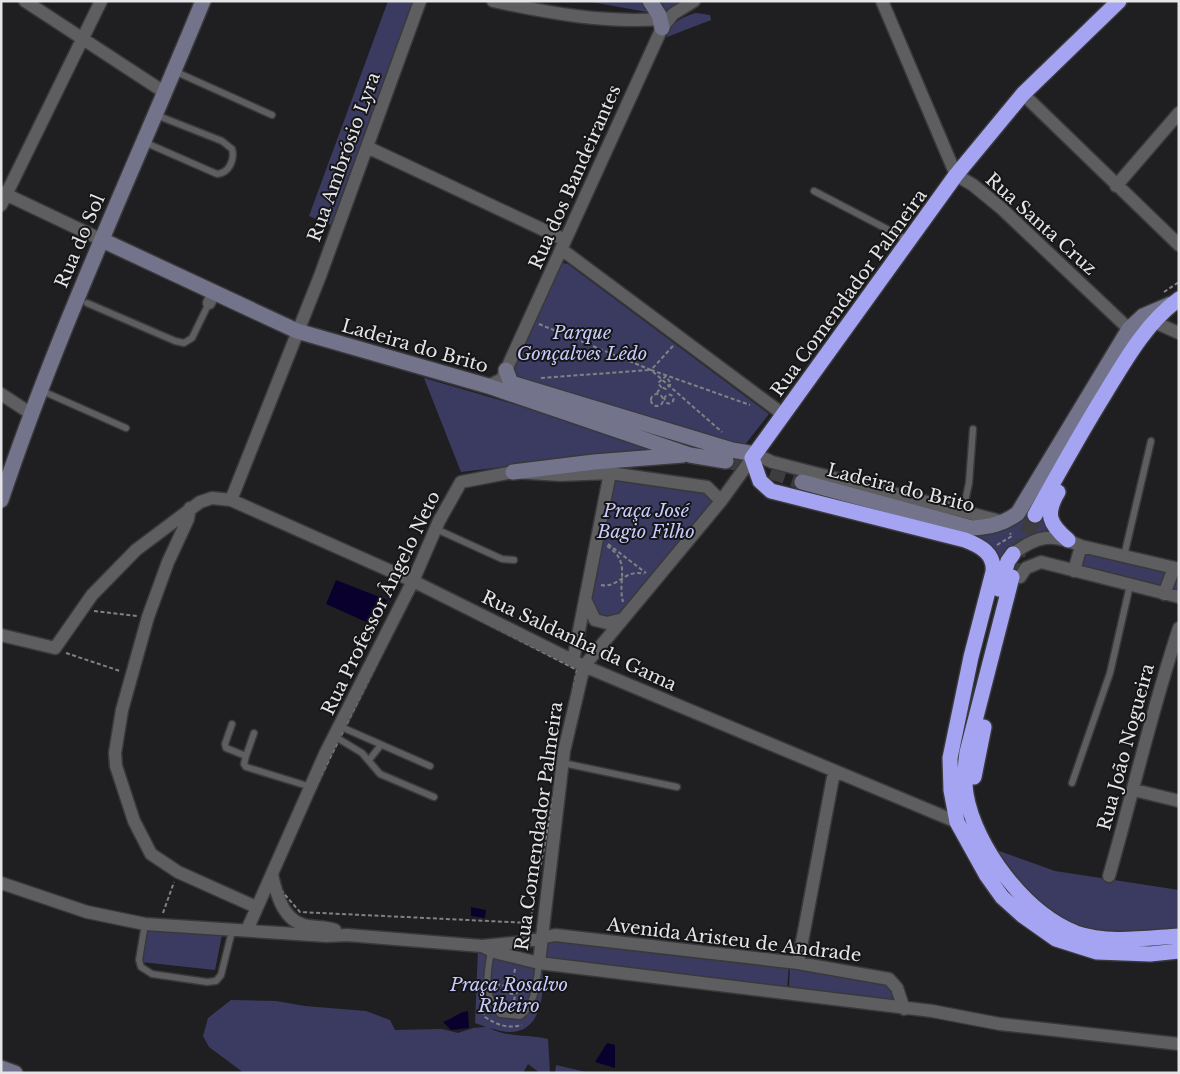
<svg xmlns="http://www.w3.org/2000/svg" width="1180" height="1074" font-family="'Libre Baskerville',serif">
  <rect width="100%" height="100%" fill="#1f1f21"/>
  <path fill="#3b3b61" d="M388,1H414L331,225L309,216Z
    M586,1H676L692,4L669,16Z
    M696,13L710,15L711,20L667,37C668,24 684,16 696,13Z
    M558,262L568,264L769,414L744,446L510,381L504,370Z
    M424,378L661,447L461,472Z
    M612,474L709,489L716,500L628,611L614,617H597L591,602Z
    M1031,510L1045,516L1055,535L999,566L973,535L1000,532Z
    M1087,543L1179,566V591L1078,566Z
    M988,847L1055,871L1179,890V935L1076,933L1041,913Z
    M145,929L222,935L215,970L141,962Z
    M546,931L789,963L787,990L542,962Z
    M478,950L542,967C545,991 542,1033 509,1032C502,1032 495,1029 489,1028C510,1038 525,1034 548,1039L550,1073H540L528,1064L523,1073H244L209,1047L203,1036L208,1018L231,1000L276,1001L305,1006L366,1011L390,1020L395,1030L442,1029L458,1033L473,1028L486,1027L475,1023Z
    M790,963L880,977L894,987L902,1007L789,990Z
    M556,1065L590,1073H555Z"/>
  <path fill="#0a002d" d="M336,580L387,600L375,626L326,604Z
    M471,907L486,910L485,918L471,916Z
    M506 987a7 7 0 1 1 14 0a7 7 0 1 1-14 0Z
    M468,1011L469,1028L451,1030L443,1022C452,1019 459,1012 468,1011Z
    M607,1043L615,1045V1068L595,1062Z"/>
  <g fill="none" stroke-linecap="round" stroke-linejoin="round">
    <path stroke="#3d3d3f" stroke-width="15" stroke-dasharray="15 8" stroke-linecap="butt" d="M726,461L766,470L802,482"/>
    <path stroke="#3d3d3f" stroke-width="15" stroke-dasharray="15 8" stroke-linecap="butt" d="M1012,577L1017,556L1035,515"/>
    <g stroke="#39393b" stroke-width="9">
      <path id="lane" d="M174,71L272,115
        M144,142L217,174C229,173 235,160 232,149L222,141L156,115
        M814,191L908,240
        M87,303L175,341L184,343L192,338L209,303
        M40,390L126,428
        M963,511L969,483L973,429
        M436,529L502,559L514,560
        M1124,556L1151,441
        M232,724L225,744L226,748L246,756L244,764L246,767L311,787
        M339,726L430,766
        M334,736L362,753L380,774L434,797
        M246,756L254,733
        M369,760L381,745
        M563,763L677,787
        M1072,783L1110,673L1130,585
        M145,924L139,960L141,967L152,974L207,982L216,981L221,975L232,931
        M491,951C487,975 482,994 500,1014L520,1016C535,1007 537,980 539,963"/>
    </g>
    <g stroke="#39393b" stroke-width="15">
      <path id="street" d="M25,1L164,92
        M493,1C549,13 603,23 660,19
        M882,1L956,175L973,185L1001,208L1129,329
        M1023,94L1179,245
        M367,147L565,240
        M1116,186L1179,113
        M1,192L102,240
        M1,205L101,1
        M561,249L784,415
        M209,303L214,293
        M1154,322L1179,333
        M488,386L502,379L662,28L673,14L694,1
        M1,394L30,413
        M755,454L772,462L1004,522
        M231,500L320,276L420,1
        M190,508L188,519L168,562L148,617L122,710L115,753L116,766L134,821L151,854L178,872L256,907
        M1013,554C1037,535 1053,533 1081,546L1179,569
        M1074,571L1081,546
        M1020,577L1026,568L1041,562L1179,597
        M1164,594L1174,568
        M585,599L595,620L607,623L623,619
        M1,635L55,648L92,595L136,550L200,502L212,498L231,500L413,581L584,666L957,822
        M573,661L610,473
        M1134,790L1179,801
        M272,875C276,892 282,917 301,924C311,928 324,926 335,930
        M1109,876C1133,793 1152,709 1179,628
        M1,883L87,912L145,924L327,936L347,935L482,946L523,942L555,935L798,963L889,979L897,988L904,1009
        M247,930L325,754L413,581L439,521L461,482L513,472L560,475L610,473L707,487L721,501
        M482,946L494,952L539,963L932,1011L1000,1024L1179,1044
        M539,963L564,751L584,666L721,501L752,458
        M798,963L834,772"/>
    </g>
    <g stroke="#39393b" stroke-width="18">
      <path id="secondary" d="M650,1L659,15L662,28
        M102,240L297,331L488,386L690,455L726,461
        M506,370L511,383L732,450L755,454
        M513,472L594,462L683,455
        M802,482L972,528C989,527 1004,524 1018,513L1129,329L1143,316L1171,304
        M1,500C58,329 135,167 203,1
        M1,1068L15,1073"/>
    </g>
    <g stroke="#39393b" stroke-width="18">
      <path id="highway" d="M1119,1L1023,94L956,175L752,458L760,481L771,491L965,540C981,546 995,554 993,572L971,657L950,758L951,790L957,822L987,876L1002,897L1022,915L1056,939L1097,952L1150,954L1179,951
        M1058,492C1045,514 1049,524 1068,540
        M1035,515C1058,474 1081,432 1106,392C1126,359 1147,322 1179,299
        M1012,577L967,752C965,766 964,780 966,794C975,847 1025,913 1076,933C1107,944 1146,938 1179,936
        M999,589L1008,561L1013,554
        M974,777L984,727"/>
    </g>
    <path stroke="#818183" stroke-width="2" stroke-dasharray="4 2.5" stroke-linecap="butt" d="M1164,292L1179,282
      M539,324L651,370L722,432
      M673,346L651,370L750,405
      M541,378L649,370
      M657,393L661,387L658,383L666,376L671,384L666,389L661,387
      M651 400a6 6 0 1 1 12 0a6 6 0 1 1-12 0Z
      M664.5 399a4.5 4.5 0 1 1 9 0a4.5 4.5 0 1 1-9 0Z
      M608,544L646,573
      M997,545L1012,536L1010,533
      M607,546C632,562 617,580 623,602
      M601,585C617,589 626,568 644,574
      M415,586L577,670L530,923L300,912L279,888L274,871Z
      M94,611L137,616
      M66,653L120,671
      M163,913L174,882
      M513,979L515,969
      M506 987a7 7 0 1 1 14 0a7 7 0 1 1-14 0Z
      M496,984L506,986
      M520,989L527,990
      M480,998L485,1017C497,1025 508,1029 522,1025
      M513,1007L515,995"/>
    <use href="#lane" stroke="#5e5e61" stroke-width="6"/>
    <use href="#street" stroke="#5e5e61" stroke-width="12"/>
    <use href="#secondary" stroke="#73738c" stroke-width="15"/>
    <use href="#highway" stroke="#a4a4f2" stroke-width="15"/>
  </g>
  <g text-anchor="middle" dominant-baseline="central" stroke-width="4" stroke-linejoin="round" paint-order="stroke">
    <g font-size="18" fill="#e5e5e7" stroke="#161618">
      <text transform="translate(344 157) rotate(-70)">Rua Ambrósio Lyra</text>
      <text transform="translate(575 177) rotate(-66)">Rua dos Bandeirantes</text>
      <text transform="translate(1041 224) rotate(42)">Rua Santa Cruz</text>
      <text transform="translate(80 241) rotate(-67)">Rua do Sol</text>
      <text transform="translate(849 293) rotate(-54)">Rua Comendador Palmeira</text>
      <text transform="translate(415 346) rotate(16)">Ladeira do Brito</text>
      <text transform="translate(901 488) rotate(14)">Ladeira do Brito</text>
      <text transform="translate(381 603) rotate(-64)">Rua Professor Ângelo Neto</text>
      <text transform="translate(579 641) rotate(25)">Rua Saldanha da Gama</text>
      <text transform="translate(1126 747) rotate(-75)">Rua João Nogueira</text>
      <text transform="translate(539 826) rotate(-82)">Rua Comendador Palmeira</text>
      <text transform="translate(734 940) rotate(7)">Avenida Aristeu de Andrade</text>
    </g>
    <g font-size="18" font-style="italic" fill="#c9cbff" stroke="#161618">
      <text x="582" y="333">Parque<tspan x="582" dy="21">Gonçalves Lêdo</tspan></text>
      <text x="646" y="511">Praça José<tspan x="646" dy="21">Bagio Filho</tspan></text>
      <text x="509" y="985">Praça Rosalvo<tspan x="509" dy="21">Ribeiro</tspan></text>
    </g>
  </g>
  <rect width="1180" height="1074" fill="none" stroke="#e5e5e7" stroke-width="5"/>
</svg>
